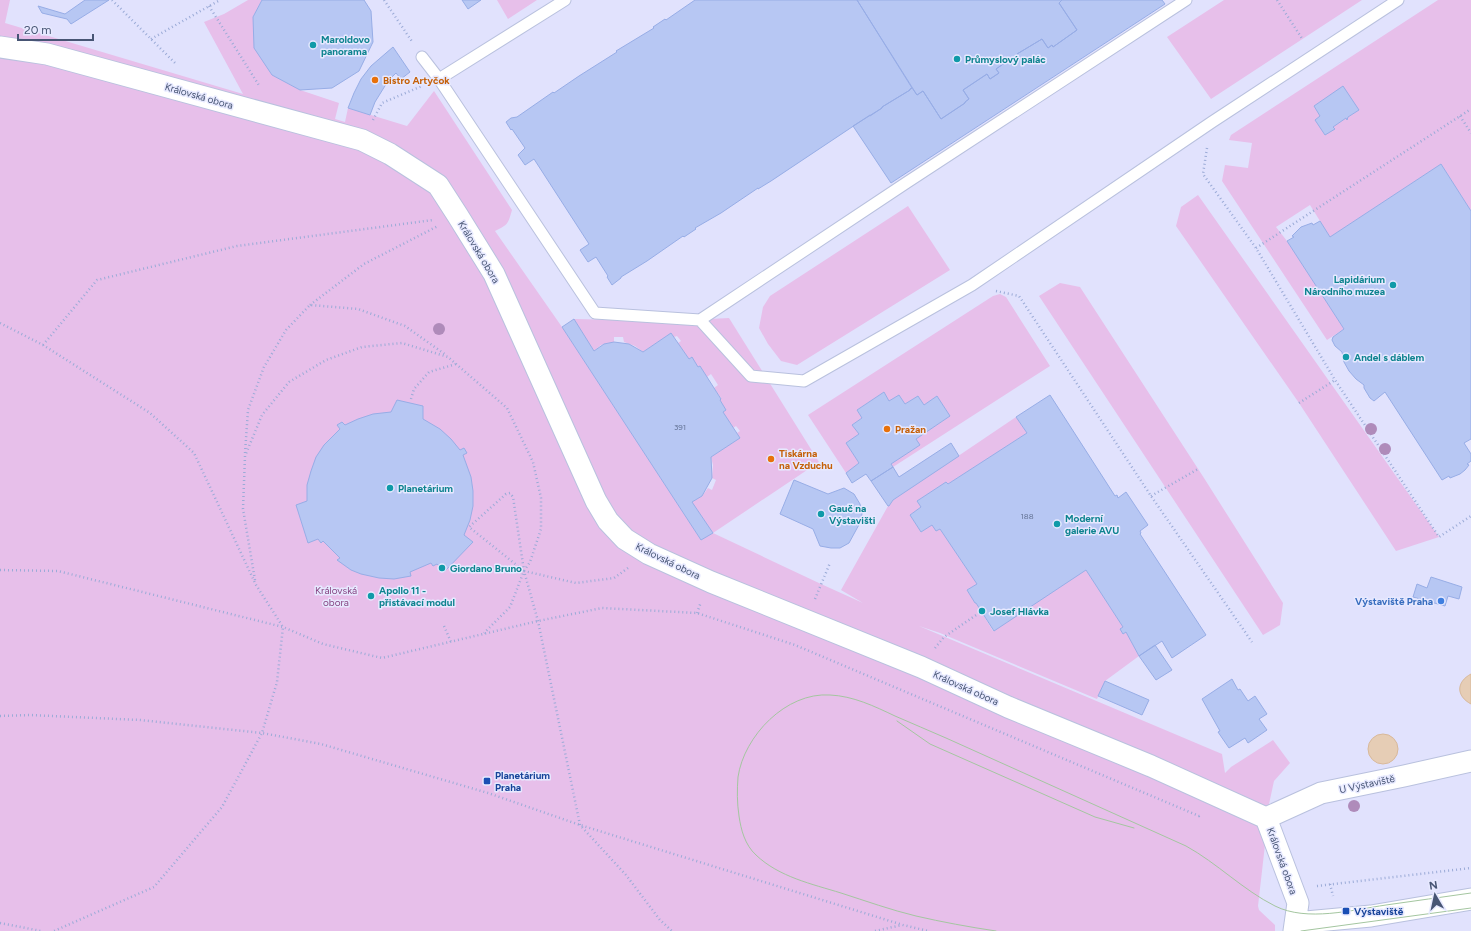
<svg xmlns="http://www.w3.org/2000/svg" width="1471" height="931" font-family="Figtree,sans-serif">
  <rect width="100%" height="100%" fill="#e1e2fd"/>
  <path fill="#e7bfea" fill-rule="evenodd" d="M0,0H10L5,23L243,94L204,22L224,14L248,0H262L253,17L255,48L272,75L300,90L339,103L335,119L345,122L348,108L407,126L434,91L512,210C508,224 508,225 495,231L562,327L701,540L713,533L692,502L702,496L708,488L712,490L716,480L712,478L713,465L711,457L740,438L737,433L740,431L736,426L733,428L723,412L726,410L720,400L721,398L714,388L718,385L711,374L707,377L700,366L698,367L691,357L689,359L678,343L681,341L677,336L674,337L671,333L643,352L635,346L624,342L623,337H614V342L601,345L594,351L574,319L670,321L729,318L819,462L713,533L821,584L863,603L841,590L888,506H889L893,500L1016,417L1027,433L948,484L946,482L917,501L921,507L910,515L921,532L932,525L940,529L977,584L967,590L975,603H976L993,631L1086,570L1123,627L1120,629L1123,634L1126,632L1139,656L1105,681L1097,699L940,633L919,626L1222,754L1225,773L1231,767L1273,740L1290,763L1274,781L1266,818V836L1258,906L1259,910L1275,925V931H0Z
    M497,0H537L508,19Z
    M1224,0H1362L1211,99L1167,37Z
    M1438,0H1471V211L1441,164L1330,237L1310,205L1276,227L1287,241L1344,329L1327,340L1222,181L1225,165L1248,168L1252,143L1229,140L1231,135ZM1343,87L1359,110L1348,117L1347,119L1346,118L1333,127L1325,135L1315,120L1320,116L1314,106Z
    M1198,195L1439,537L1396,551L1299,403L1176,226L1181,207Z
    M908,206L950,270L797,365L781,361L768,344L759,328L763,307L770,296Z
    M1060,283L1080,287L1204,478L1283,603L1280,625L1263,635L1039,296Z
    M1000,294L1006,297L1050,366L893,467L891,464L920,445L916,439L950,416L937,396L924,405L918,396L905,404L899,395L889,401L884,392L857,410L862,418L852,425L859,434L846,443L859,463L846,473L808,415L993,296Z"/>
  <path fill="#e6cdb5" stroke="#d8b99b" d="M1471,674V704C1456,696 1456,682 1471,674Z
    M1368 749a15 15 0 1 1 30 0a15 15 0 1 1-30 0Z"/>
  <path fill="#b7c7f3" stroke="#97ade6" d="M85,0H109L71,24L67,19L42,13L38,6L65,14Z
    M262,0H364L371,11L373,42L359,71L332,88L300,90L272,75L254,48L253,17Z
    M462,0H481L468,9Z
    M695,0H857L912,88L910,89V90L882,107V108L870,116V115L771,181L758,189V188L721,213L695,228L696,229L684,237L683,236L647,261L621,277V278L612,285L607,277L608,276L596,257L588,262L580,250L589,244L534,159L525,165L518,155L525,148L512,129L511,130L506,122L511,118L517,117L553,92L554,93L579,76L617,52L616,51L654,28L653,27L665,19L666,20Z
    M857,0H1062L1059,3L1077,30L1053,47L1052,45L1048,48L1042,39L1017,54L1020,59L1011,64L1009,60L996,69L999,73L990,79L987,74L963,90L969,99L965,102V103L941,119L923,91L917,95Z
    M1062,0H1162L1165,4L891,183L853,126L882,108V107L910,90V89L912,88L917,95L923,91L941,119L965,103V102L969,99L963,90L987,74L990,79L999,73L996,69L1009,60L1011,64L1020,59L1017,54L1042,39L1048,48L1052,45L1053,47L1077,30L1059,3Z
    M393,47L410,72L401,79L396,73L388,81L375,102L370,115L348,108L354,93L361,79L371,66Z
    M1343,86L1359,110L1348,117L1347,120L1346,118L1333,127L1335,129L1325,135L1315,120L1320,116L1314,106Z
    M1441,164L1471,211V439L1464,443L1471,454V461L1467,464L1469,465L1465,470L1460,474L1450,478L1449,476L1442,480L1385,392L1374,401L1370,398L1364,388V385L1356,379L1349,371L1344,362L1342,352L1335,346L1332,340L1333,337L1344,329L1287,241L1294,237L1292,236L1301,227L1312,223L1313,225L1320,221L1330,237Z
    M574,319L594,351L604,344L614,342L629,344L643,352L671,333L689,359L692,357L698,367L700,366L721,399L720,400L726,410L723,412L740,438L711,457L712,478L702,496L692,502L713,533L701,540L562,327Z
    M884,392L889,401L899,395L905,404L918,396L924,405L937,396L950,416L916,439L920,445L891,464L893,467L871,481L866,474L852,483L846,473L859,463L846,443L859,434L852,425L862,418L857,410Z
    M1050,395L1115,496L1117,495L1118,498L1126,492L1148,525L1140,531L1141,533L1140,534L1206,635L1172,658L1162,641L1139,656L1126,632L1123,634L1120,629L1123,627L1086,570L994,631L976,603H975L967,590L977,584L940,529L936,531L932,525L921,532L910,515L921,507L917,501L946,482L948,484L1027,433L1016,417Z
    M397,400L423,406V419L440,429L451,439L460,450L464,448L467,453L463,455L471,477L473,491V506L470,520L464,535L473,542L445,571L437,564L433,566L431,563L410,572L411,576L394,579L379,578L361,574L351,570L337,560L340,558L323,541L321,543L318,539L308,543L296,505L307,501V485L311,471L316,457L324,445L340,429L337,425L342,422L345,425L358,419L373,414L391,412Z
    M951,443L959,456L893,500L889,506H888L871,481L893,467L899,477Z
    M794,480L828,494L844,488L854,494L860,504L862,513L861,521L849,543L840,548H831L820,546L813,529L780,514Z
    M1431,577L1462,587L1459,599L1448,596L1445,606L1413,597L1417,584L1427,588Z
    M1155,645L1172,670L1156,680L1139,656Z
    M1232,679L1238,690L1240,689L1248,701L1255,696L1267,714L1259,719L1267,730L1248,743L1245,738L1229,748L1218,732L1220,731L1202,699Z
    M1105,681L1149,700L1142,715L1098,696Z"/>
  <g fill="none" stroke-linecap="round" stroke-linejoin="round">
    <g stroke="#b9c1de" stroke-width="13">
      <path id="lane" d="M1186,0L906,183L700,320L751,376L804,381L972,285L1212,122L1398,0
        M422,57L439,79L595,313L700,320
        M439,79L565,0"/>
    </g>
    <g stroke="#b9c1de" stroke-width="23">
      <path id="street" d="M0,47L47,54L362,140L390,154L438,185L458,216L494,274L596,501L608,521L625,539L649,554L711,582L921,667L1008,707L1151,766L1266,818L1298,903L1294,931
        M1266,818L1321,793L1404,776L1471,761
        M1295,923L1371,916L1471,899"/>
    </g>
    <path stroke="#9babd7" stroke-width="2.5" stroke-dasharray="1 3" stroke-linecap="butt" d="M112,0L175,63
      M384,0L413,43
      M1277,0L1303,40
      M209,6L260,87
      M151,39L220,0
      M1460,116L1471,133
      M373,120L382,103L422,86
      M1207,148L1203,174L1256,248L1335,380L1439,537L1471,516
      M1256,248L1471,109
      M996,291L1019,296L1151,496L1252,642
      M310,305L364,264L438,226
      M0,323L43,345L150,413L194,453L256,585L283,627L277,682L262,733L222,807L154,887L54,931
      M43,345L97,280L237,246L433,220
      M411,399L414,389L429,372L456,364
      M1299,403L1335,380
      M245,453L248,410L264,367L286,330L310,305L358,309L405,326L446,355
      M1151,496L1198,469
      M628,568L614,578L576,583L524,571L469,527L506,494L510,493L513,497L524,571L538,621L580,825L626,875L660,920L672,931
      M0,570L58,571L283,627L323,644L382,658L538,621L602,608L697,613L795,645L1199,816L1201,814
      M255,580L243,509L245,456L262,415L289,382L326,360L362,347L402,343L448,357L507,408L533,462L541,498V529L530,562L524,571L510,607L484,633
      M815,599L830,563
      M697,613L701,602
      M444,626L451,642
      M935,648L944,637L982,611
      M0,716L30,715L140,720L262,733L321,744L488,793L580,825L903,925L928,931
      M1330,884L1333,896
      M1317,886L1471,868
      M0,923L41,931
      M875,931L902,925"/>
    <use href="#lane" stroke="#fff" stroke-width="11"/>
    <use href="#street" stroke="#fff" stroke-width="21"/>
    <path stroke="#a4c6a0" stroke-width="1" d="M897,721L930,744L1095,817L1134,828
      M996,931C969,927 942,922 916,916C891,910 866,901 841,893C812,884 779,877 756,855C745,845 741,830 739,816C737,803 737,790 738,777C744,736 786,692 830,695C853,696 874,706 895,716C912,723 929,731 946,738C1026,774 1106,810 1186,846C1217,863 1243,890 1275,906C1307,922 1352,910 1386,905C1414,901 1443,897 1471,893
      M1301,931L1471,908"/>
  </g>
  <g fill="#af8bba">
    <circle cx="439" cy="329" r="6"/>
    <circle cx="1371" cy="429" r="6"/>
    <circle cx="1385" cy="449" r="6"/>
    <circle cx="1354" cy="806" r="6"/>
  </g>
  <g fill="#0f9aa8" stroke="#e7e9ff" stroke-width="1.5">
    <circle cx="313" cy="45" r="4"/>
    <circle cx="957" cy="59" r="4"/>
    <circle cx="1393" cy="285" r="4"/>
    <circle cx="1346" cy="357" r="4"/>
    <circle cx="390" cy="488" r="4"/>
    <circle cx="821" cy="514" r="4"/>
    <circle cx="1057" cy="524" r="4"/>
    <circle cx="442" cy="568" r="4"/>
    <circle cx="371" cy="596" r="4"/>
    <circle cx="982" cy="611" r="4"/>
  </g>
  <g fill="#e8710a" stroke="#e7e9ff" stroke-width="1.5">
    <circle cx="375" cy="80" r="4"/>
    <circle cx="887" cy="429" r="4"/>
    <circle cx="771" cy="459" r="4"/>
  </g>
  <circle fill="#3f7fe0" stroke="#e7e9ff" stroke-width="1.5" cx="1441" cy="601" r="4"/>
  <g fill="#1a4fb4" stroke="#e7e9ff" stroke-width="1.5">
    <rect x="483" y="777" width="8" height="8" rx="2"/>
    <rect x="1342" y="907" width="8" height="8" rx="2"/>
  </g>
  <g text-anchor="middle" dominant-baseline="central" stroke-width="3" stroke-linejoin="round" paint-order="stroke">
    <g font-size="8" fill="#637294">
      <text x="680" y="427">391</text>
      <text x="1027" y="516">188</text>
    </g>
    <g font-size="10" font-weight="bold" fill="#0d838f" stroke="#e7e9ff" text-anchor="start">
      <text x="321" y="39">Maroldovo<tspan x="321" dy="12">panorama</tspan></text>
      <text x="965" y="59">Průmyslový palác</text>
      <text x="1385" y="279" text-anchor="end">Lapidárium<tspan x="1385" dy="12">Národního muzea</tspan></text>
      <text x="1354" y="357">Andel s dáblem</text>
      <text x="398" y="488">Planetárium</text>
      <text x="829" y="508">Gauč na<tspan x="829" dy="12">Výstavišti</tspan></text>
      <text x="1065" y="518">Moderní<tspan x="1065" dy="12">galerie AVU</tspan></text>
      <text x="450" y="568">Giordano Bruno</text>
      <text x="379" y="590">Apollo 11 -<tspan x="379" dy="12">přistávací modul</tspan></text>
      <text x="990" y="611">Josef Hlávka</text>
    </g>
    <g font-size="10" font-weight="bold" fill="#c56008" stroke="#e7e9ff" text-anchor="start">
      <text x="383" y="80">Bistro Artyčok</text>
      <text x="895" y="429">Pražan</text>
      <text x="779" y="453">Tiskárna<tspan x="779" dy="12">na Vzduchu</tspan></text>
    </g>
    <g font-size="10" fill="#475574" stroke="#e7e9ff">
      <text transform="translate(199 96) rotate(16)">Královská obora</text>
      <text transform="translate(479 252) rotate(59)">Královská obora</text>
      <text transform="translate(668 561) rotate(26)">Královská obora</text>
      <text transform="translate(966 688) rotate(24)">Královská obora</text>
      <text transform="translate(1367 784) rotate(-12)">U Výstaviště</text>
      <text transform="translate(1282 861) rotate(70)">Královská obora</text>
    </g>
    <g font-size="10" fill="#864483" stroke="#e7e9ff">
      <text x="336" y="590">Královská<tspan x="336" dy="12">obora</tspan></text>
    </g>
    <g font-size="10" font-weight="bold" fill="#366cbe" stroke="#e7e9ff" text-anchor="end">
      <text x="1433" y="601">Výstaviště Praha</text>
    </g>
    <g font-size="10" font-weight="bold" fill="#164399" stroke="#e7e9ff" text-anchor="start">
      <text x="495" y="775">Planetárium<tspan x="495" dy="12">Praha</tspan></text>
      <text x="1354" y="911">Výstaviště</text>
    </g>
  </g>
  <g transform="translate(1435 895) rotate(351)" stroke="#e7e9ff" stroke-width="3" paint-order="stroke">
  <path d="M0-3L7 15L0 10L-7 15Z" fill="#475574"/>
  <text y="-6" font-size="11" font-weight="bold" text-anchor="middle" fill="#475574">N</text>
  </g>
  <path d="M18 34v6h75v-6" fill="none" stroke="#475574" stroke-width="2"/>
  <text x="24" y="34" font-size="12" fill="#475574" stroke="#e7e9ff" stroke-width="3" paint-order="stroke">20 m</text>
</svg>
